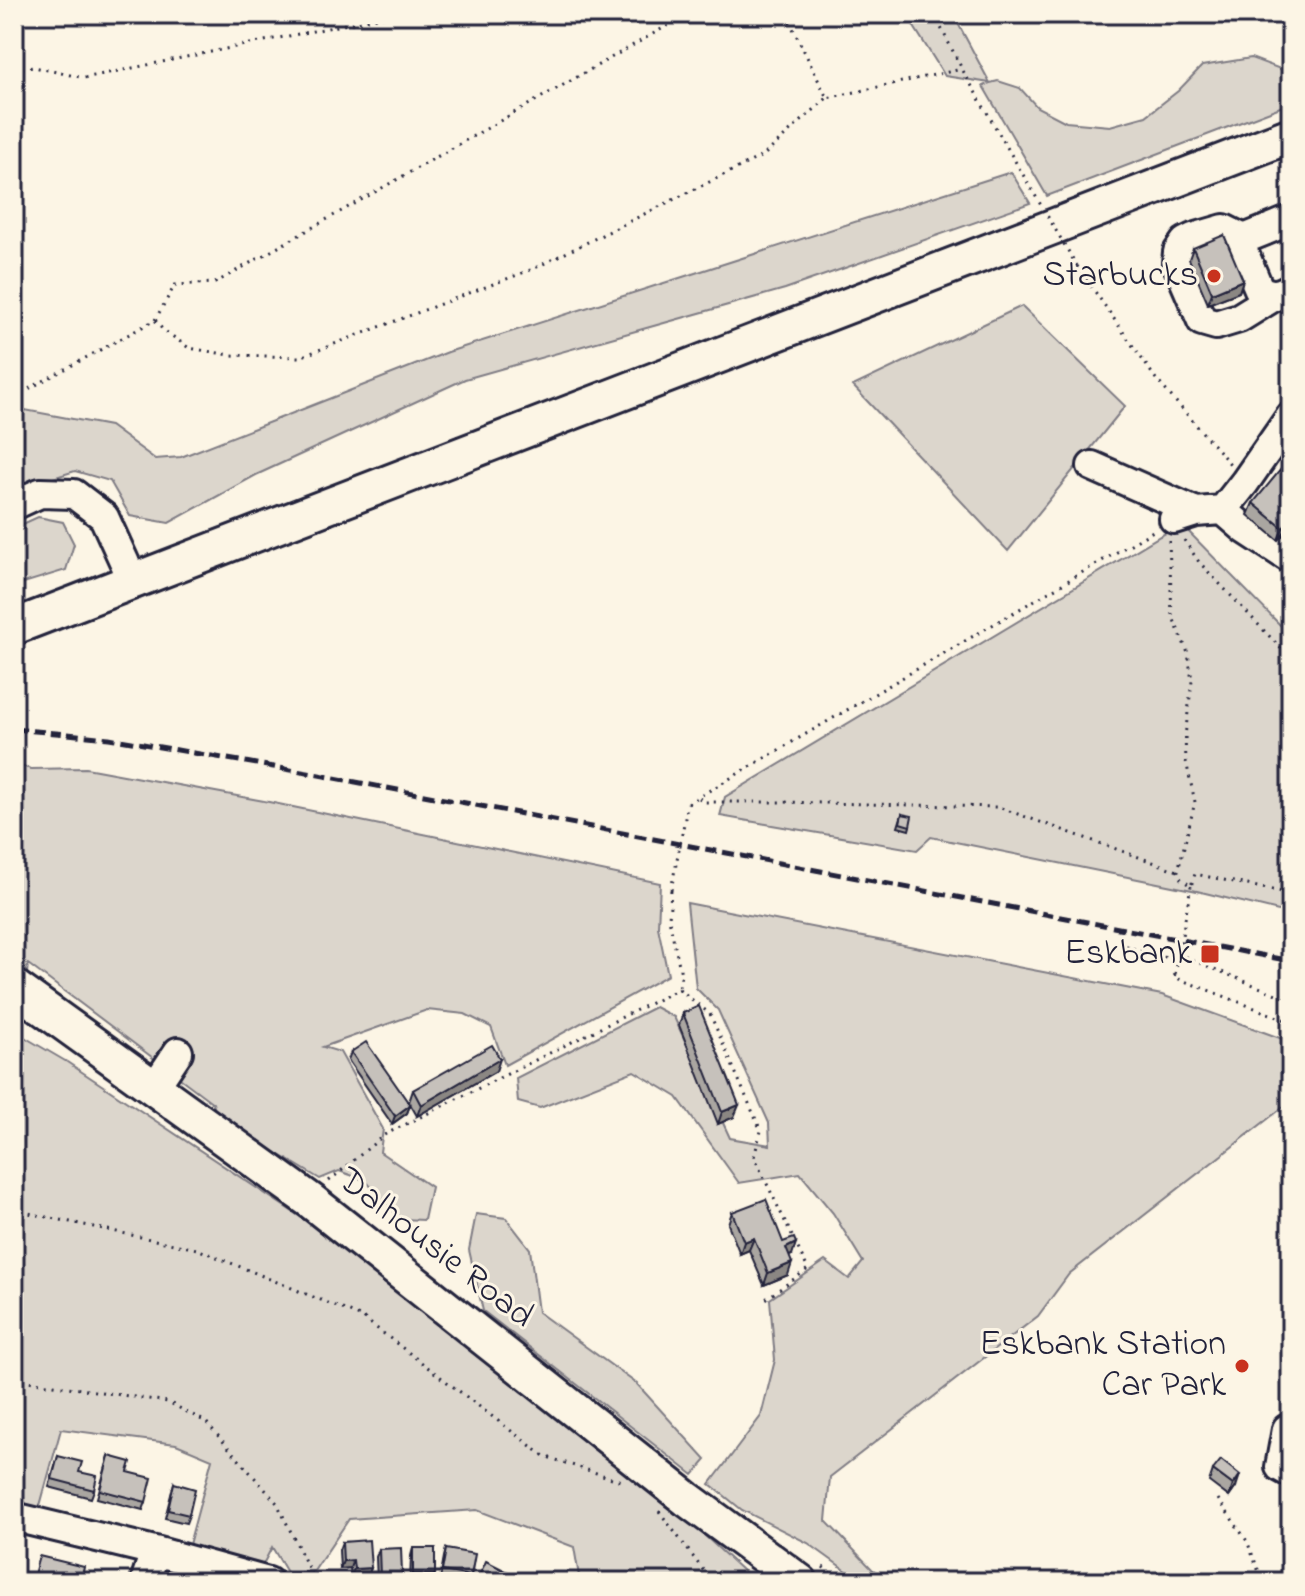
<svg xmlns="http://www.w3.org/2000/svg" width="1305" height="1596" font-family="'Indie Flower',sans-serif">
  <rect width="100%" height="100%" fill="#fcf5e5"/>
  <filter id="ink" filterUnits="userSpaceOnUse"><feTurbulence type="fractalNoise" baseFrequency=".0125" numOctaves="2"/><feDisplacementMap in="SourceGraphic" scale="16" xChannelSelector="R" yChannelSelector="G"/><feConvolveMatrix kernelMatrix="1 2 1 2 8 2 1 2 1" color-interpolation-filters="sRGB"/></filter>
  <g filter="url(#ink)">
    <path fill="#dcd6cc" stroke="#7f7c84" stroke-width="2" d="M906,14H953L990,83L998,81L1020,88L1037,107L1066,122L1110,126L1146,116L1178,91L1202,66L1251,58L1283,70H1291V103L1047,196L983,86L990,83L945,76Z
      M1011,172L1030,203L785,289L465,379L256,475L169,523L130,516L110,481L75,471L14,490V415L25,410L110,426L155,459L181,457L448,352Z
      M1022,306L1125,406L1008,551L853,386Z
      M38,517L63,522L74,544L66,570L14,586V528Z
      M1182,525L1291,636V914L1197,891L931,837L917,850L720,816L725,797L1160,536Z
      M14,764L31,769L86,768L264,801L660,883L658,927L668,975L505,1065L491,1027L465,1014L427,1010L323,1047L340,1052L383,1129L380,1152L431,1187L424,1220L401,1219L365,1180L339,1171L320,1179L217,1117L213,1103L28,964L27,974L14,964Z
      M687,903L1162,995L1291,1042V1101L1069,1274L1038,1316L830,1477L826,1521L872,1569L890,1582H862L808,1543L742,1510L710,1484L761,1416L775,1360L770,1299L825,1261L849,1279L863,1262L833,1213L800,1173L739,1183L677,1097L634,1071L540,1108L518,1102L516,1078L655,1007L674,1017L730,1138L770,1145L769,1123L718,1010L696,988Z
      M14,1031L67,1062L314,1226L563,1405L755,1582H580L574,1547L477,1510L349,1519L314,1571L288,1574L272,1547L259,1572L187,1552L212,1459L176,1444L61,1429L38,1513L14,1507Z
      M476,1214L506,1218L530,1249L538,1312L637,1384L706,1460L693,1475L483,1311L469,1250Z"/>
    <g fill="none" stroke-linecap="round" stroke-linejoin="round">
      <g stroke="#22223b" stroke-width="34">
        <path id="minor" d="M1244,239L1224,229L1193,238L1185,242L1178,252L1177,263L1202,321L1216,325L1239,318L1276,295
          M1287,290C1276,296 1270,295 1259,289L1243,251L1244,239L1291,220
          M1092,466L1196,512
          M14,505L40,493L74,494L104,517L133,581
          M1223,510L1245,529L1291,559
          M1174,519L1196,512L1223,510L1245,482L1291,416
          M154,1088L178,1052
          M1287,1429L1280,1467L1291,1473
          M14,1517L155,1551L268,1582
          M145,1582L155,1551"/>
      </g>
      <g stroke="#22223b" stroke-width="40">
        <path id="major" d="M14,627L1291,135
          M14,987L311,1201L687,1499L800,1582"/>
      </g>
      <path stroke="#22223b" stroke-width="3" stroke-dasharray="2 6" stroke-linecap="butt" d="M786,14L827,98L962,69
        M934,14L962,69L1019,168
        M14,70L34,67L84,78L396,14
        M1077,266L1156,379L1230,464
        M155,320L175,285L215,283L688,14
        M14,391L23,392L155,320L162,329L189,348L230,355L300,357L533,269L764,155L827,98
        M1184,540L1199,562L1291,659
        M1169,541L1172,615L1188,653L1192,681L1185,736L1186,761L1195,802L1178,871L1181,879L1191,886L1195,874L1291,894
        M699,798L705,802H781L998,807L1178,871
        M688,803L1153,531
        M671,890L669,919L681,974L679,989
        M1128,945L1127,947L1177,960
        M1185,957L1291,1000
        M1175,974L1174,977L1291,1022
        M679,989L710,1014L761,1131L754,1157L808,1269L763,1301
        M329,1181L384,1135L679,989
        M14,1210L197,1249L362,1317L544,1456L621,1481
        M14,1379L168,1402L206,1422L277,1503L315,1582
        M1218,1499L1247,1541L1263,1582
        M659,1511L712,1582
        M823,1567L842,1582"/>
      <use href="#minor" stroke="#fcf5e5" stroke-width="28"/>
      <use href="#major" stroke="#fcf5e5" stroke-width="34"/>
      <path stroke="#22223b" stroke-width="5" stroke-dasharray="12 6" stroke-linecap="butt" d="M14,729L109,738L319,775L1291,961"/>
      <path stroke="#22223b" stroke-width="3" stroke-dasharray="2 6" stroke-linecap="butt" d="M1019,168L1077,266
        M671,890L688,803
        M1175,974L1191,886"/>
    </g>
    <path fill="#aaa6a1" stroke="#22223b" stroke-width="2" d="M1193,248L1243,280L1239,292L1208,304L1189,259Z
      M1253,503L1291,524L1278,540L1248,515Z
      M902,814L910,826L909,830L898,827Z
      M683,1013L734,1117L718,1124L679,1025Z
      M351,1052L410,1105L407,1113L392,1124L348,1060Z
      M496,1071L417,1116L409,1102L413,1090Z
      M732,1212L783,1242L792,1255L789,1256L788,1275L764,1285L749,1250L740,1254L728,1224Z
      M58,1456L79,1472L94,1490L91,1498L49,1487Z
      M109,1456L128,1472L146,1502L143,1510L97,1498Z
      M1213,1470L1236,1487L1229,1497L1209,1482Z
      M174,1483L189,1515L186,1523L165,1518Z
      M342,1542L371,1568L368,1576L351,1577L350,1568L340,1569L339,1550Z
      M413,1548H435L410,1582L411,1556Z
      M379,1549L402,1574L400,1582H377L376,1557Z
      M446,1549L471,1576L469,1582H457L440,1579L444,1557Z"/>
    <path fill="#8b8783" stroke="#22223b" stroke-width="2" d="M1243,280L1239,292L1208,304L1212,293Z
      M1291,518V524L1278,540L1283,528Z
      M500,1059L496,1071L417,1116L421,1105Z
      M410,1105L407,1113L392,1124L395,1116Z
      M739,1105L734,1117L718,1124L722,1112Z
      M754,1238L749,1250L740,1254L744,1242Z
      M796,1243L792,1255L781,1259L786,1248Z
      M792,1263L788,1275L764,1285L768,1273Z
      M1240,1475L1236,1487L1229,1497L1233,1485Z
      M353,1560L350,1568L340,1569L343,1561Z
      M371,1568L368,1576L351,1577L354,1569Z
      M402,1574L400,1582H378L380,1576Z
      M413,1574H435L432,1582H410Z"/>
    <path fill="#c6c1bb" stroke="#22223b" stroke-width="2" d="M1224,235L1243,280L1212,293L1193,248Z
      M1291,457V518L1283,528L1253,503Z
      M902,814L912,816L910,826L900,823Z
      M699,1006L739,1105L722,1112L683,1013Z
      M366,1042L410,1105L395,1116L351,1052Z
      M492,1045L500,1059L421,1105L413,1090Z
      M766,1199L783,1242L794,1238L796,1243L786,1248L792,1263L768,1273L754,1238L744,1242L732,1212Z
      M58,1456L82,1462L79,1472L97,1476L94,1490L52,1479Z
      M109,1456L131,1462L128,1472L152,1478L146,1502L100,1490Z
      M1221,1460L1240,1475L1233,1485L1213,1470Z
      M174,1483L195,1489L189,1515L168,1510Z
      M369,1540L371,1568L354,1569L353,1560L343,1561L342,1542Z
      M401,1548L402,1574L380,1576L379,1549Z
      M413,1548H435V1574H413Z
      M446,1549L475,1554L471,1576L442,1571Z
      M39,1556L84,1567L81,1582H32Z
      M486,1561L512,1574L508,1582H481L477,1580Z"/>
  </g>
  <g fill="#c8321e" stroke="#fcf5e5" stroke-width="3">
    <circle cx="1214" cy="276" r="8"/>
    <rect x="1200" y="944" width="20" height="20" rx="4"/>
    <circle cx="1242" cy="1366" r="8"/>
  </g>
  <g text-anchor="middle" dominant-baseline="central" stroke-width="6" stroke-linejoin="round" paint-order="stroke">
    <g font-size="36" fill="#22223b" stroke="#fcf5e5" text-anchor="end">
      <text x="1198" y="276">Starbucks</text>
      <text x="1192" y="954">Eskbank</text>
      <text x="1226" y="1345">Eskbank Station<tspan x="1226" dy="41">Car Park</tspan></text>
    </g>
    <g font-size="36" fill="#22223b" stroke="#fcf5e5">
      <text transform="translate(435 1249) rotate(38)">Dalhousie Road</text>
    </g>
  </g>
  <rect width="1305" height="1596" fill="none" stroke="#fcf5e5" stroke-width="48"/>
  <rect x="24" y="24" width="1257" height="1548" fill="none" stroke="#22223b" stroke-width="3" filter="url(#ink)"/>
</svg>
